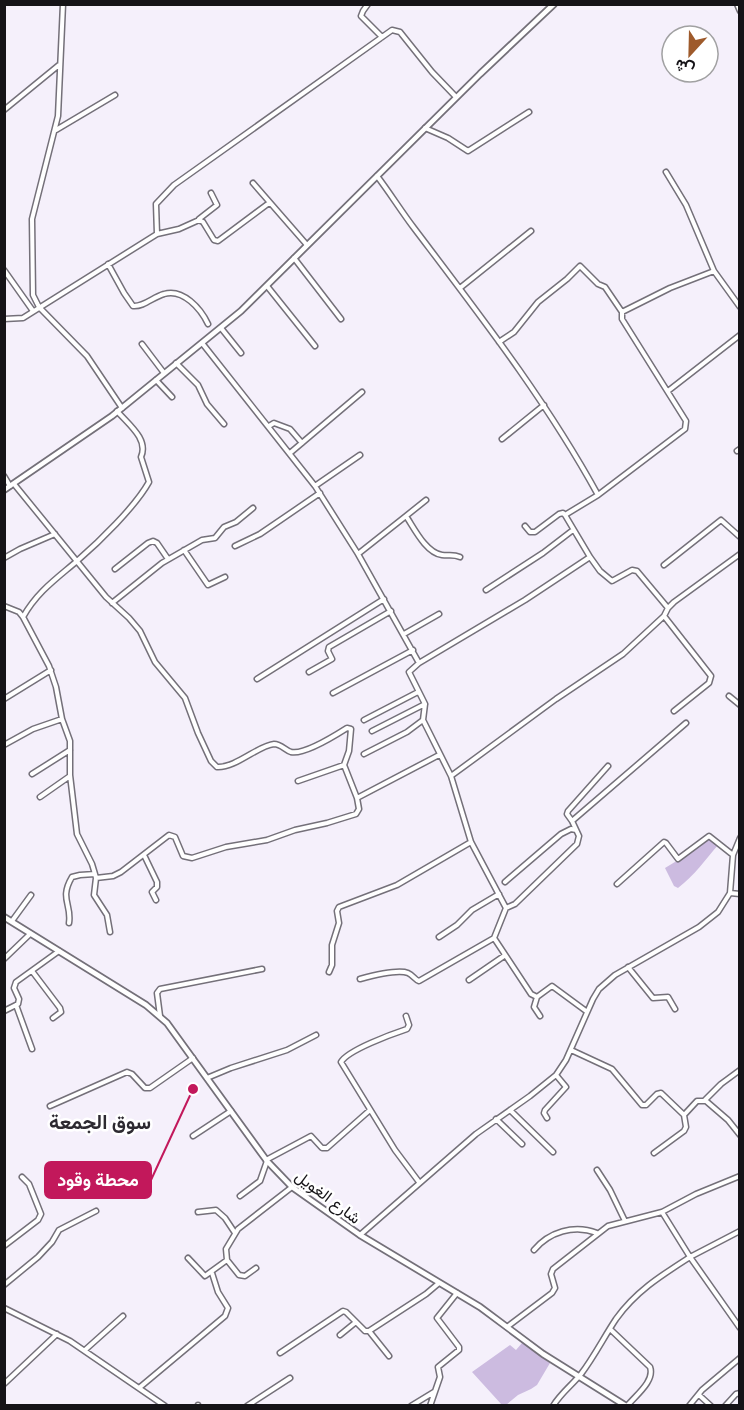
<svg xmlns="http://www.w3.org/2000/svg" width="744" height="1410" font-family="'Public Sans',Vazirmatn,sans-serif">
  <rect width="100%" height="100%" fill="#f5f0fb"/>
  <path fill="#ccbbe0" d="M708,837L718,845C704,861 695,875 678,888L674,886L665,868L693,851Z
    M522,1343L550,1363L537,1385L531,1389L518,1395L506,1405H502L472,1372L510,1345L516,1350Z"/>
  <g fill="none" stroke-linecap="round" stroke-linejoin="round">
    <g stroke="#747079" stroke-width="7">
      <path id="minor" d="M63,4L58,116L32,219L33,295L39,307L87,356L122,408
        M368,4L363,11L361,16L382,37
        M737,4L740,11
        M4,110L59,65
        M425,128L448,138L468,151L529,112
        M56,130L115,95
        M666,172L686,205L714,271L740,307
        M377,176C390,193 401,211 414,228C479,314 546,400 598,495L565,515L563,513L559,514L535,532H530L525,526
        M253,183L307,245
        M199,219L217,205L211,193
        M157,234L156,204L174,185L392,30L400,32L432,72L456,97
        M294,258L341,319
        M108,264L124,293L133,306C144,307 153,297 164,294C183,288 201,309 208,324
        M4,270L33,311
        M267,286L315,346
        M460,288L531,231
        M622,312L670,288L714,271
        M4,319L23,318L157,234L179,229L199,220L203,222L214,240L218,241L269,203
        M221,328L241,353
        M499,342L514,332L538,302L567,279L580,266L598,284L605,287L622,312V319L686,421L685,429L598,495
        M202,343L315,486L358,554L419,663
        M142,344L164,373
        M176,363L198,385L207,404L224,424
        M156,380L172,397
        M668,391L740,335
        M269,426L274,423L290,429L302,443
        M502,439L544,405
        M737,451L740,449
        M290,453L362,392
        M4,476L10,486
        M14,484L106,597L129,618L140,631L155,662L185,698L198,733L211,761L217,767C236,768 259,745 274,744C281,744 285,750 291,752C304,755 336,735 347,728L351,729L349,751L344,765L357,798L359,809L356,814L327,823L295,830L267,840L226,847L192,858L183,856L175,837L169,835L121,872L113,876L96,878L95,874L80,875L72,877C59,899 72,904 69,923
        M315,486L360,455
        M406,516L426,500
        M235,546L260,534L320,493
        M184,550L208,585L225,577
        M358,554L406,516C414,528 426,553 442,555C449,556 453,554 460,557
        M590,557L600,571L612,581L632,570L637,571L668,608
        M4,558L20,549L55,534
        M664,565L721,520L740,537
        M115,569L148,543L153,541L157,543L168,559
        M486,590L543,553L573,530
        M112,603L162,563L202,540L215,538L224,527L236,522L253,508
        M4,606L19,612L23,617L49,666L56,687L62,719L70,741V775L77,834L92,864L95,874
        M664,616L711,676L709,683L674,711
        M23,617C37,592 56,579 77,561C99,542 135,507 149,482L141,457C149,439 128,424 117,411
        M404,634L439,614
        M309,672L332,659L328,651L329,647L391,611
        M257,679L384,599
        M333,693L413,650
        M729,696L740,705
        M4,699L51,670
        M364,720L418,692
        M372,731L425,704
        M4,745L33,729L62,719
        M364,754L407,732L423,720
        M32,774L70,750
        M451,776L556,699L623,654L664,616L668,608L674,602L740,554
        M298,781L344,765
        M40,797L70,776
        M357,798L439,755
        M572,821L567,814L568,811L608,766
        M144,855L157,882V887L152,892L156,900
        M96,878L94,895L107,915L110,932
        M505,882L561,834L571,829L576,830
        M617,884L664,842L666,843L678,859L709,836L733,855
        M730,893L740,894
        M506,908L471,842L451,776L423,720L425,704L409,672L419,663L525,600L590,557L565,515
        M12,921L31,895
        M439,937L457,925L472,910L499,894
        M4,959L30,934
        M628,967L653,998L668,997L675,1009
        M32,971L60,1008L61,1012L53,1018
        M329,972L332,965V945L339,923L337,911L339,907L397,885L471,842
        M360,979C371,976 398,969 408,973C413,975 415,980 419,981L494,938
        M469,980L504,956
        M537,997L534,1007L540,1016
        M16,1005L32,1049
        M4,1011L18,1004L19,999L14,988L16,982L59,951
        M586,1011L552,986L537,997L531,994L494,938L506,908L515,904L577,844L579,836L572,821L686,723
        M160,1016L157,993L160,989L262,969
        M406,1016L409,1025L407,1029C392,1034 348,1050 341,1062L395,1150L419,1182
        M571,1050L612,1069L642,1105H646L657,1094L661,1093L684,1115L686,1127L684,1131L654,1153
        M207,1078L231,1068L287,1050L316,1035
        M705,1100L721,1084L740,1070
        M50,1106L127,1072L132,1074L145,1088H150L193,1058
        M510,1110L553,1152
        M684,1115L697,1101H706L728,1120L740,1135
        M547,1118L544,1113L545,1110L566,1087L556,1075
        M496,1119L522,1144
        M193,1136L231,1111
        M266,1160L311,1136L322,1148H327L370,1110
        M597,1170L610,1190L625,1221
        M240,1196L260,1181L267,1161
        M198,1212L216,1210L225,1218L235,1233
        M740,1231L690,1257L740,1328
        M360,1235L476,1134L530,1096L556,1075L566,1060L593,999L599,989L615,975L699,927L718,912L730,893L733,855L740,838
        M4,1246L38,1220L41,1214L29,1184L22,1177
        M534,1250C549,1232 574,1224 597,1233
        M188,1258L205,1276L227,1260
        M256,1268L245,1276L239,1275L227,1260L226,1249L238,1229L292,1187
        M4,1285L38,1257L52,1242L59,1230L96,1211
        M4,1308L70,1341L165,1406
        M507,1327L552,1293L555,1288L551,1274L553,1269L608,1226L662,1212L696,1194L740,1176
        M610,1329L650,1367C655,1381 636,1395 627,1406
        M369,1331L389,1356
        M340,1335L356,1322L365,1331H369L426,1294L439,1283
        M85,1350L123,1316
        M280,1353L343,1311L346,1312L356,1322
        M4,1384L57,1334
        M139,1388L225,1316L228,1308L218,1292L212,1273
        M699,1395L711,1406
        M198,1406V1405
        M247,1406L290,1378
        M411,1406L434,1392
        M430,1406L440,1377L438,1367L459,1350V1347L437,1318L457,1293
        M553,1406C561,1393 572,1385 581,1374C594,1357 604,1337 616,1319C636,1291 662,1275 690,1257L662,1212
        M689,1406L702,1390L740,1358
        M725,1406L736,1394L740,1393"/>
    </g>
    <g stroke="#747079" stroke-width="8">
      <path id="tertiary" d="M4,490L112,416L241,311L480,74L554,4
        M4,917L146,1005L167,1023L267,1161L292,1187L360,1235L480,1307L543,1354L626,1406"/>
    </g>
    <use href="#minor" stroke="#fff" stroke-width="4"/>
    <use href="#tertiary" stroke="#fff" stroke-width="4.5"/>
  </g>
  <g text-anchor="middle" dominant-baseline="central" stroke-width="5" stroke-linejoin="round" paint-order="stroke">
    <g font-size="16" fill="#151317" stroke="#fff">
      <text transform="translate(328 1197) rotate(37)">شارع الغويل</text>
    </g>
    <g font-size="20" font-weight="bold" fill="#2d2a31" stroke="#fff">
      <text x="100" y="1122">سوق الجمعة</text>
    </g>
  </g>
  <path fill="none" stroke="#c2185b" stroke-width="2" d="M193 1089L151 1180"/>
  <circle fill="#c2185b" stroke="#fff" stroke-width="2" cx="193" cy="1089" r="6"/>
  <rect fill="#c2185b" stroke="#c2185b" stroke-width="2" x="45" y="1162" width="106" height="36" rx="6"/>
  <g font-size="18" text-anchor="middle" font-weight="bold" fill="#fff">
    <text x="98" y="1186">محطة وقود</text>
  </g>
  <rect width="744" height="1410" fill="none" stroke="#151317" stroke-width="12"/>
  <g transform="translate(690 54) rotate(202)"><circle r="28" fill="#ffffff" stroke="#a1a1a2" stroke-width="1.5"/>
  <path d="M0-4.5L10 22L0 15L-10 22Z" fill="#9e5a2b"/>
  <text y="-9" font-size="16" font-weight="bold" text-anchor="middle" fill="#151317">ش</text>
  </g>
</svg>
